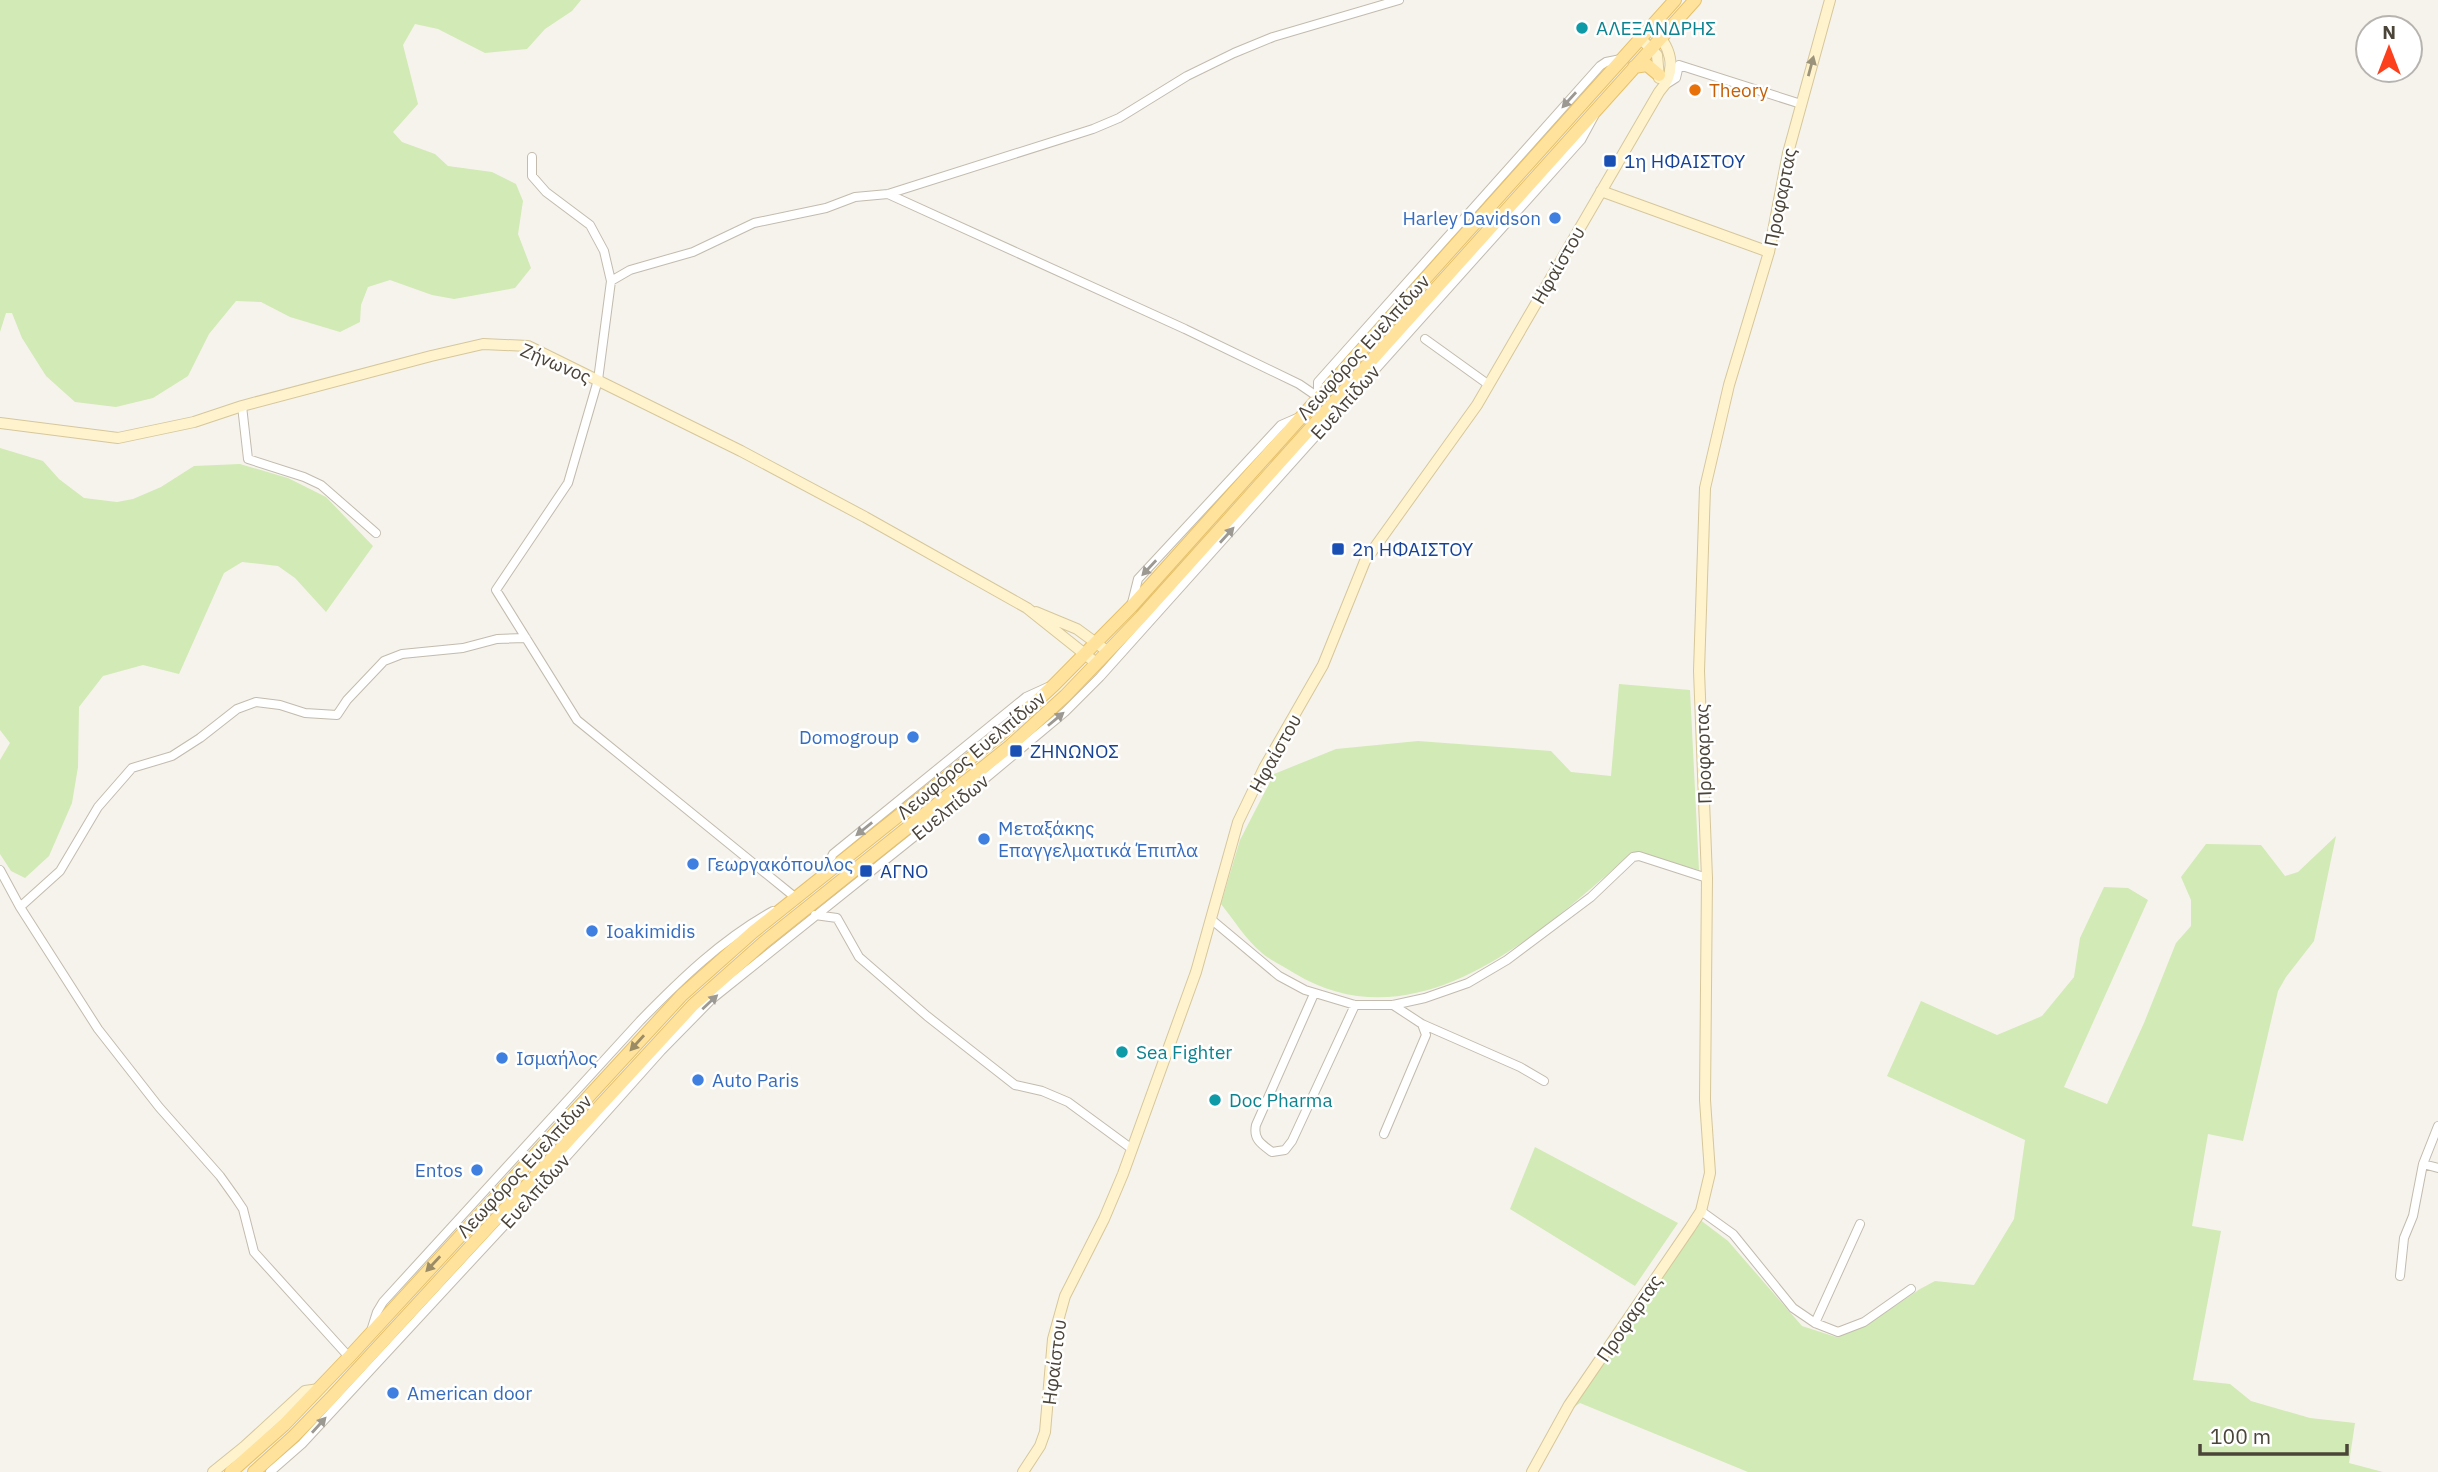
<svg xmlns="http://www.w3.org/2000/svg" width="2438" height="1472" font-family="'IBM Plex Sans',sans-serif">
  <rect width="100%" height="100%" fill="#f6f3ec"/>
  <path fill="#d2eab5" d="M0,0H581L572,11L545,29L527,49L485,53L438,29L415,24L403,45L418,104L393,132L402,142L435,154L448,166L492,172L516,184L523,201L518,234L531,268L515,288L454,299L432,295L390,280L368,287L361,305L360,322L340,332L290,317L261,302L236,301L209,334L188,376L153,398L116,407L75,402L46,376L22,338L12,313H6L0,332Z
    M0,448L43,461L59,479L84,498L117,502L133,499L161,487L194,466L240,464L288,478L326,497L373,546L326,612L295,578L278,566L242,562L224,573L179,674L143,665L103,676L79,707L78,767L72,803L49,856L25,878L11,871L0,854V760L10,743L0,730Z
    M1619,684L1690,690L1699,870L1633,852C1543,930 1419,1049 1294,973C1284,966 1271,961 1262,953C1246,940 1234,920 1221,904L1240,840L1274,774L1336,749L1418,741L1551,751L1571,772L1611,776Z
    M2336,836L2314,941L2286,977L2278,991L2243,1141L2208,1134L2192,1226L2221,1231L2193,1380L2230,1384L2251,1401L2310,1418L2355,1423L2349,1463L2383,1472H1748L1580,1403L1574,1407L1699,1219L1728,1241L1802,1326L1836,1337L1870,1323L1920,1289L1935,1281L1974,1285L2014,1219L2025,1140L1887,1076L1921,1001L1997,1035L2042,1016L2074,977L2080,938L2104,887L2128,888L2148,900L2064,1087L2107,1104L2144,1023L2176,943L2191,926V900L2181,877L2206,844L2261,845L2285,876L2298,872Z
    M1535,1147L1678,1223L1635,1286L1510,1209Z"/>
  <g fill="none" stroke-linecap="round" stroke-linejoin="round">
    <g stroke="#c2bbae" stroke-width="10">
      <path id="street" d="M1665,85L1676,78L1679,65L1801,104
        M532,157V176L546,192L590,225L604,251L611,281
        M888,194L1185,329L1299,384L1318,397
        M1425,339L1489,385
        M1318,397V382L1600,66L1606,62L1621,59
        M242,406L248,459L304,477L321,485L376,533
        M1131,607L1138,579L1281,425L1297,418
        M0,870L20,907L98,1029L159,1107L220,1176L235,1197L243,1209L254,1252L349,1357
        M823,873L833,854L1026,697L1048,687
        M793,899L796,898L577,720L496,590L568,483L598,380L611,281L630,270L693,252L754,223L826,208L855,197L888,194L1093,129L1119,118L1187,76L1234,53L1273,37L1399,0
        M20,907L60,871L98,807L132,768L172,756L200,738L237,709L256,702L280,705L305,713L337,715L347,700L384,661L402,654L463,648L497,639L526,638
        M815,915L837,918L859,957L927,1016L1015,1085L1042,1091L1068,1102L1132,1149
        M1212,920L1279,976L1305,990L1355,1005H1393L1425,998L1468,983L1507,960L1591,897L1633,857L1639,856L1707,878
        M1314,994L1256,1125C1253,1139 1261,1144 1272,1152L1285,1150L1292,1141L1355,1005
        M1422,1024L1520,1067L1544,1081
        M1384,1134L1426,1035L1422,1024L1393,1005
        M2423,1164L2438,1168
        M1701,1211L1733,1234L1793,1308L1815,1323L1838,1332L1864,1322L1911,1289
        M2400,1276L2404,1238L2413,1216L2423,1164L2438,1126
        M1815,1323L1860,1224
        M371,1331L377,1312L383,1302L640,1021C680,980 722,939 773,911
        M270,1472L302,1444L526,1202L661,1051L712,999L944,813L1065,712L1100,677L1581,140L1594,116"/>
    </g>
    <g stroke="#d6c79b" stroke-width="12">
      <path id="secondary" d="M1640,38L1657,55L1659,78
        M1601,191L1769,252
        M0,423L118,438L194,422L242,406L431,356L483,344L528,346L741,451L865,517L1027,608L1096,663
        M1036,612L1077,629L1107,651
        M213,1472L244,1447L305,1391L319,1389
        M1023,1472L1040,1446L1045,1432L1053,1339L1065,1296L1104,1219L1123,1174L1196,972L1238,822L1264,768L1323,665L1365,561L1477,405L1659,92C1679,70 1671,44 1650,28
        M1532,1472L1569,1405L1690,1228L1701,1211L1710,1173L1705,1100L1707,878L1699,671L1705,488L1729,385L1769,252L1788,153L1830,0"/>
    </g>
    <g stroke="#e6c16a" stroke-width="14">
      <path id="primary" d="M1634,67L1647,65L1659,75
        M231,1472L284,1425L349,1357L682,995L753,932L1001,734L1054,685L1131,607L1675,0
        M254,1472L294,1436L331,1398L693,1005L763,943L1010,746L1065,696L1141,617L1695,0"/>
    </g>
    <use href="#street" stroke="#fff" stroke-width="8"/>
    <use href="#secondary" stroke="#fff3cd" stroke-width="10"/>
    <use href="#primary" stroke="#ffe39c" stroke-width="12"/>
  </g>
  <defs><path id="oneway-solid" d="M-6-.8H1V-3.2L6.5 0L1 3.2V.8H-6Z" transform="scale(1.75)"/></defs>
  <use fill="#9c937c" href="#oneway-solid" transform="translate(1811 66) rotate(-75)"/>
  <g fill="#9c9892">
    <use href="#oneway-solid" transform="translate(1569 100) rotate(132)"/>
    <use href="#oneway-solid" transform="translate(1227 535) rotate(-48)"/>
    <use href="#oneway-solid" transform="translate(1149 568) rotate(133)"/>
    <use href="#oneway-solid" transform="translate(1056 719) rotate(-40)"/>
    <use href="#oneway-solid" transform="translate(864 829) rotate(141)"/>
    <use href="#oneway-solid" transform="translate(710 1002) rotate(-43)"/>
    <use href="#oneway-solid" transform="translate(319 1425) rotate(-48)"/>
  </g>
  <g fill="#9c8c66">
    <use href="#oneway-solid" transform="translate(637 1043) rotate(132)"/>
    <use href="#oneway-solid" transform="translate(433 1264) rotate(133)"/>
  </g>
  <g fill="#0f9aa8" stroke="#fff" stroke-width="2.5">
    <circle cx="1582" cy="28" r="7"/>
    <circle cx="1122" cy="1052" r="7"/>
    <circle cx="1215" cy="1100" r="7"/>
  </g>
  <circle fill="#e8710a" stroke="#fff" stroke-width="2.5" cx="1695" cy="90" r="7"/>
  <g fill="#1a4fb4" stroke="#fff" stroke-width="2.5">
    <rect x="1603" y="154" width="14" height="14" rx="3.5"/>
    <rect x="1331" y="542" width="14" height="14" rx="3.5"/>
    <rect x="1009" y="744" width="14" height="14" rx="3.5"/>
    <rect x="859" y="864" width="14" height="14" rx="3.5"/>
  </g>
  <g fill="#3f7fe0" stroke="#fff" stroke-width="2.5">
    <circle cx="1555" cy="218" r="7"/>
    <circle cx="913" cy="737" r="7"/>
    <circle cx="984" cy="839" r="7"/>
    <circle cx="693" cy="864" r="7"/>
    <circle cx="592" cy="931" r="7"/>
    <circle cx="502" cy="1058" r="7"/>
    <circle cx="698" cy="1080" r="7"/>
    <circle cx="477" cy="1170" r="7"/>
    <circle cx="393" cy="1393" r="7"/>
  </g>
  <g text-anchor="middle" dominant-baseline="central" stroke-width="5" stroke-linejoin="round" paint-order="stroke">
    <g font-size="19" fill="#0d838f" stroke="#fff" text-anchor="start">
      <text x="1596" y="28">ΑΛΕΞΑΝΔΡΗΣ</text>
      <text x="1136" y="1052">Sea Fighter</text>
      <text x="1229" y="1100">Doc Pharma</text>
    </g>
    <g font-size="19" fill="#c56008" stroke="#fff" text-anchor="start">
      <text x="1709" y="90">Theory</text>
    </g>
    <g font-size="19" fill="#164399" stroke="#fff" text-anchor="start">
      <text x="1624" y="161">1η ΗΦΑΙΣΤΟΥ</text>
      <text x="1352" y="549">2η ΗΦΑΙΣΤΟΥ</text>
      <text x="1030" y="751">ΖΗΝΩΝΟΣ</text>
      <text x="880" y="871">ΑΓΝΟ</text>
    </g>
    <g font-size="19" fill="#4b4439" stroke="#fff">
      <text transform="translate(1780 197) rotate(-79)">Προφαρτας</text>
      <text transform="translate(1558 265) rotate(-60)">Ηφαίστου</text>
      <text transform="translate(1363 347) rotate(-48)">Λεωφόρος Ευελπίδων</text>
      <text transform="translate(556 363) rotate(23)">Ζήνωνος</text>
      <text transform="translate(1345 402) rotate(-48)">Ευελπίδων</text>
      <text transform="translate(1275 753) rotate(-61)">Ηφαίστου</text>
      <text transform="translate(1703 754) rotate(-92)">Προφαρτας</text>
      <text transform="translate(971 755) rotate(-40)">Λεωφόρος Ευελπίδων</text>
      <text transform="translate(950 807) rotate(-39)">Ευελπίδων</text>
      <text transform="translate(524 1166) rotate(-47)">Λεωφόρος Ευελπίδων</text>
      <text transform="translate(535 1191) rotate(-48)">Ευελπίδων</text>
      <text transform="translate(1629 1318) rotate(-56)">Προφαρτας</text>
      <text transform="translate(1054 1362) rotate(-83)">Ηφαίστου</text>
    </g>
    <g font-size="19" fill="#366cbe" stroke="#fff" text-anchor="start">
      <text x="1541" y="218" text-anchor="end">Harley Davidson</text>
      <text x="899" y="737" text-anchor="end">Domogroup</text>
      <text x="998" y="828">Μεταξάκης<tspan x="998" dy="22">Επαγγελματικά Έπιπλα</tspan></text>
      <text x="707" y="864">Γεωργακόπουλος</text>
      <text x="606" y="931">Ioakimidis</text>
      <text x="516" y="1058">Ισμαήλος</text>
      <text x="712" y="1080">Auto Paris</text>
      <text x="463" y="1170" text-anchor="end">Entos</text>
      <text x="407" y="1393">American door</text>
    </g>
  </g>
  <g transform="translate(2389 49)"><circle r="33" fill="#ffffff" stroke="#b7b4b0" stroke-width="2"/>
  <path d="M0-5L12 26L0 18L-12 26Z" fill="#fc3f1d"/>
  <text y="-10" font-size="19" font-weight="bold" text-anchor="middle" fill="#4b4439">N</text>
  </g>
  <path d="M2200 1444v10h147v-10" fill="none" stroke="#4b4439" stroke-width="3.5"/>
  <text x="2210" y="1444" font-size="21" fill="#4b4439" stroke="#ffffff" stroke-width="5" paint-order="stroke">100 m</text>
</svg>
